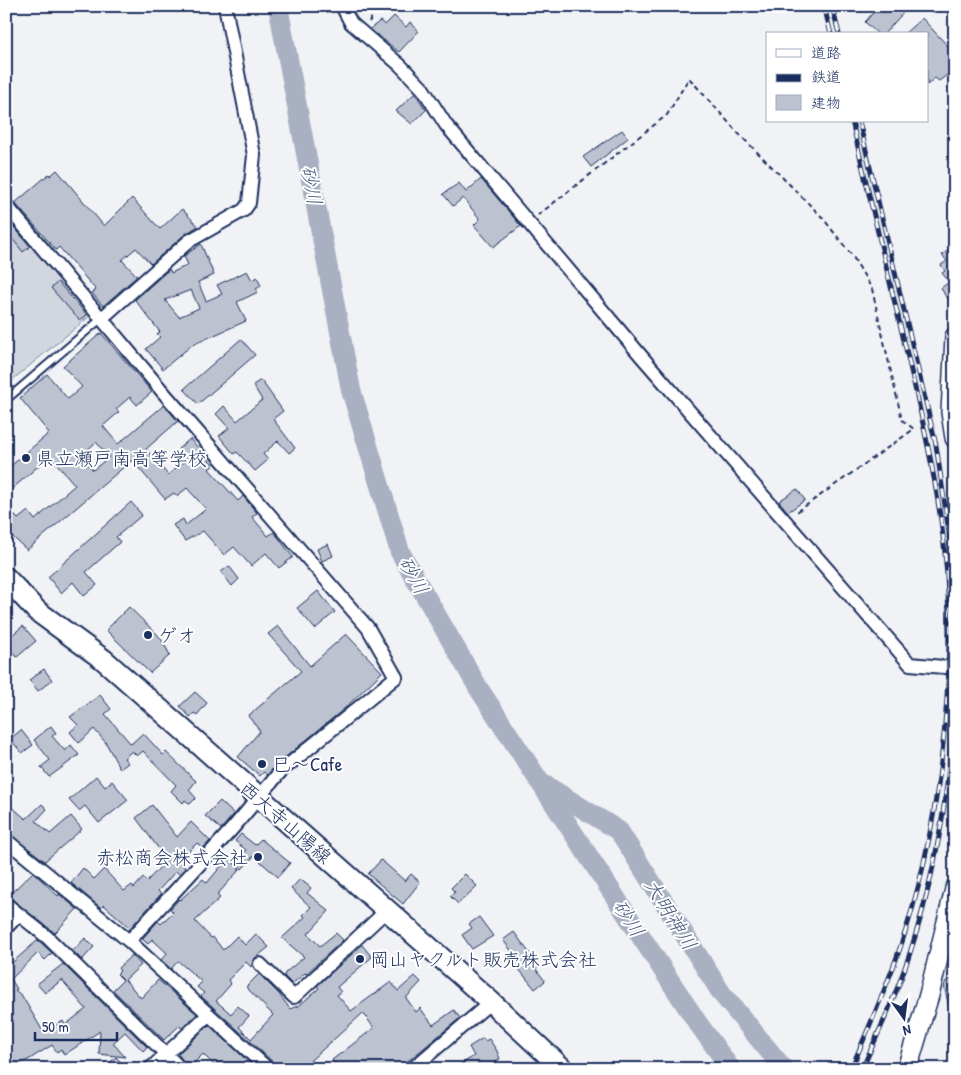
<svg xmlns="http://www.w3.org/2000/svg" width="961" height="1075" font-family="'Patrick Hand','Klee One',sans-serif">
  <rect width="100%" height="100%" fill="#f1f2f5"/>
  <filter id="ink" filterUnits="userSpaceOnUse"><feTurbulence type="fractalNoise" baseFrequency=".02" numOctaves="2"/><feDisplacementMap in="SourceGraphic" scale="10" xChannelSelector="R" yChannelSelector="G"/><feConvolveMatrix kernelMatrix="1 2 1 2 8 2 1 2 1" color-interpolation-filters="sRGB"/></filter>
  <g filter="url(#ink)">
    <path fill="#d2d6df" stroke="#76829e" d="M6,217L90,316L6,385Z"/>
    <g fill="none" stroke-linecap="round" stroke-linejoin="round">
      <path stroke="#a8b0c2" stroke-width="20" d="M278,6L351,390L400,552L479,689L697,1022L731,1069
        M545,785L619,831L722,994L784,1069"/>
    </g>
    <path fill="#bcc2d0" stroke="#1b2f5e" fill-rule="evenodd" d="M879,6H896L903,13L884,34H878L865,22Z
      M394,16L406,27L410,22L419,31L399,52L370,29L380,21L385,25Z
      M922,18L955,54V69L939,81L935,78L927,85V34H904Z
      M415,93L426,110L412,124L396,111Z
      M622,130L628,138L591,167L583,157Z
      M57,170L104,226L132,198L160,229L182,209L198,226L184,235L151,264L136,248L122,260L137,276L103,306L92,293L96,290L59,247L56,250L15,203L49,174L50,176Z
      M481,179L521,226L493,247L474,225L480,219L463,198L453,206L443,194L459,183L466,192Z
      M14,227L30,246L23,252L7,232Z
      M201,244L214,275L198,282L206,301L222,294L217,285L247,271L252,280L257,277L261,286L256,289L258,292L237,302L246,321L192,345L163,369L146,349L160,337L157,334L160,332L135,300L166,272L170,270L171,273L188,265L184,256ZM191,290L199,308L179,317L165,300Z
      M955,245V293L947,299L941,288L949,282L942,273L945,271L941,265L947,261L942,255Z
      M58,282L87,315L80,321L51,288Z
      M101,333L152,392L137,405L130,397L116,409L119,412L103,426L118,444L164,405L178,421L146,449L168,475L186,460L178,449L190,439L214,465L209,469L238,501L243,496L257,513L252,517L268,536L274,532L293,557L279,568L266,553L251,566L234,547L224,555L203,531L185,541L173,525L183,519L186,525L206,509L187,488L177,496L174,493L165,499L132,460L27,550L6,531V506L18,519L28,511L35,520L75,485L50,456L6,494V470L49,433L20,398L47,374L68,399L82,387L63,366ZM96,442L109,457L93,470L81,456Z
      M241,339L255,355L198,404L184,389Z
      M261,380L283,411L273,419L295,448L289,453L278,441L263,454L268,460L255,471L237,452L234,454L219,436L229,428L216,414L224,406L237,421L262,400L253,385Z
      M797,489L805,500L788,512L779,501Z
      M131,502L142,515L116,537L120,542L86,572L97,585L84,596L73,582L61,593L48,577Z
      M328,544L333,556L322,561L317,549Z
      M229,566L239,579L232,586L221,572Z
      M318,591L335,612L315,629L297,608Z
      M129,607L160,637L170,655L150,673L106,630Z
      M23,626L36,641L17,657L6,644V640Z
      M278,626L310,666L346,634L382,672L345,708L276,765L267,775L264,772L260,776L238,757L260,731L248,716L301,671L268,634Z
      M44,669L52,680L38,691L29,680Z
      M195,692L207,703L197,715L194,713L190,717L180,706Z
      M100,695L111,709L105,714L131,744L143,733L163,755L166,752L196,781L189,790L196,798L190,804L185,800L183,803L171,791L176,785L143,751L137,756L132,751L124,758L128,763L120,769L106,743L94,729L79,743L70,732L78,725L70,717Z
      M51,726L56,733L52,736L65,751L71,745L79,755L49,777L41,767L50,760L34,740Z
      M21,730L33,745L22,753L10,739Z
      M96,776L105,787L112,781L128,800L99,823L85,806L79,811L69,800Z
      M220,801L234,814L221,829L205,816Z
      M6,802L26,819L42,804L47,809L36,821L50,834L71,816L82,829L45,861L6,832Z
      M152,805L177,837L191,822L210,841L203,848L197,843L180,860L185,868L179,874L176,871L158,891L161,894L130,928L104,905L101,908L71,883L83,868L94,879L104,869L124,891L132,885L134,888L143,878L147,881L167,860L136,818Z
      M241,834L255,845L261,839L290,863L278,877L254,856L242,869L235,863L246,850L235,841Z
      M228,858L240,869L217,895L220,898L195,921L211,938L213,937L223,950L237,936L245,945L256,934L269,947L254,959L251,967L246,962L228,980L231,984L216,1001L231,1014L238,1006L249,1016L239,1027L251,1039L273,1015L246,987L259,974L279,994L290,1009L300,1005L319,988L317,986L362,945L372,957L337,987L341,992L337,995L351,1011L391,982L398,991L415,976L421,982L406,998L416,1012L420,1008L433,1025L454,1010L460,1018L413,1057L396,1069H339L332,1060L374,1028L363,1013L301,1069H276L274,1063L201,996L204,993L197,987L202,982L178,961L171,969L161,960L167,953L152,939L148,944L142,939L158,921L161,924L173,912L170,909L179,899L180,900L203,879L207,883Z
      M381,860L405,881L411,874L420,882L403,904L368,874Z
      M33,872L58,896L59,894L77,909L55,933L8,896Z
      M465,874L477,886L458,904L450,896L455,892L451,888Z
      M300,879L311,888L307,893L329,911L308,934L320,946L336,933L343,940L306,974L305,973L292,984L284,976L285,973L304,957L282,938L305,917L303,915L311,907L291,889Z
      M479,917L493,936L472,949L462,935L472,928L469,924Z
      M514,932L539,966L536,969L545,981L535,989L509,957L513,953L503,940Z
      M85,938L94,947L82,960L73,951Z
      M38,940L52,953L45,960L38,953L11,979L17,989L15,990L22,996L44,1033L63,1021L65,1025L86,1009L62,980L45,993L37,984L63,964L147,1047L143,1051L125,1032L113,1043L125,1057L99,1054L100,1031L64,1055L61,1049L57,1052L52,1045L28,1060L6,1069V968Z
      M132,955L141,965L125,980L141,998L158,980L197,1014L182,1028L179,1026L164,1040L113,990L123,980L117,974L120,971L118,968Z
      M955,978V1014L951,1015L944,986L946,981Z
      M209,1025L256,1069H226L219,1062L215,1066L203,1054L189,1068L178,1054Z
      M483,1038L485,1041L489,1039L497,1051L500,1059L493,1064L497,1069H453L474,1056L469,1047Z
      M116,1057L127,1069H103Z"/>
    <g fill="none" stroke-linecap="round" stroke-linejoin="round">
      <g stroke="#1b2f5e" stroke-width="10">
        <path id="lane" d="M6,400L102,318"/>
      </g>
      <g stroke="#1b2f5e" stroke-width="16">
        <path id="street" d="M342,6L351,23L400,65L423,89L446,125L642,357L910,664L955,668
          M6,205L163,392L368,628L396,677L281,771L232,829L129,941
          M102,318L189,241L244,210L249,203L254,155L225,6
          M6,840L129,941L268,1069
          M6,904L47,937L181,1069
          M6,928L18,915
          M260,964L294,997L386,911
          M150,1069L208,1015
          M412,1069L491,1002"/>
      </g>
      <g stroke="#1b2f5e" stroke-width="22">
        <path id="secondary" d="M955,337L951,412L955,438
          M907,1069L929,995L955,889"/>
      </g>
      <g stroke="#1b2f5e" stroke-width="24">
        <path id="primary" d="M6,578L37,611L104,660L491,1002L563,1069"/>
      </g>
      <path stroke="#1b2f5e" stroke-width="2" stroke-dasharray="5 4" stroke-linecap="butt" d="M369,22L378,6
        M538,215L667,115L689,78L738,133L822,217L853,257L872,289L902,420L914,429L794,514"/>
      <use href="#lane" stroke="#fff" stroke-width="6"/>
      <use href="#street" stroke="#fff" stroke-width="12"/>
      <use href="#secondary" stroke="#fff" stroke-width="19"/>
      <use href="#primary" stroke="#fff" stroke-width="20"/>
      <g stroke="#1b2f5e" stroke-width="5">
        <path id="rail" d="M824,6L831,34
          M832,6L839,34
          M859,121L936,445L950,539
          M954,576L955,596
          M851,1069C868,1030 885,991 899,951C938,839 955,693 947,575C941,497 923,421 905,345C887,270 869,196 852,121
          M862,1069C879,1032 896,995 909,956C937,871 951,780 955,691"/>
      </g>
      <use href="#rail" stroke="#fff" stroke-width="3" stroke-dasharray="9" stroke-linecap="butt"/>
    </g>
  </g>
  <g fill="#1b2f5e" stroke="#fff" stroke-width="2">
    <circle cx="26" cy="458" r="5"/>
    <circle cx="148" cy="635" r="5"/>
    <circle cx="262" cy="764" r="5"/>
    <circle cx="258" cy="857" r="5"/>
    <circle cx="360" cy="959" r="5"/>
  </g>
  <g text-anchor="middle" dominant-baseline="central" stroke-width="4" stroke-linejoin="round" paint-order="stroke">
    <g font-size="19" fill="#1b2f5e" stroke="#fff" text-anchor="start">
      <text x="36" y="458">県立瀬戸南高等学校</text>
      <text x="158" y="635">ゲオ</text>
      <text x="272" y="764">巳～Cafe</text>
      <text x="248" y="857" text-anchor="end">赤松商会株式会社</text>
      <text x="370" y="959">岡山ヤクルト販売株式会社</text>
    </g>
    <g font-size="19" fill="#1b2f5e" stroke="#fff">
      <text transform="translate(286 822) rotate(41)">西大寺山陽線</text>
    </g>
    <g font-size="20" font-style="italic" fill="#4c5c81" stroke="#fff">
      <text transform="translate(312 185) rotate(79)">砂川</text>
      <text transform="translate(414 575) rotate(61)">砂川</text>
      <text transform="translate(671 914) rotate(58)">大明神川</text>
      <text transform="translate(629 918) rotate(57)">砂川</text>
    </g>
  </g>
  <rect width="961" height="1075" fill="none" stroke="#fff" stroke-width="25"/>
  <rect x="12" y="12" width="936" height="1050" fill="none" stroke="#1b2f5e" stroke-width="2" filter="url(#ink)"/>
  <rect x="766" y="32" width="162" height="90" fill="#ffffff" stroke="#a4acbf"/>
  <rect x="776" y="49" width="25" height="8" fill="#ffffff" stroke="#a4acbf"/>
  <text x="811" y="58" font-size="15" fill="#1b2f5e">道路</text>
  <rect x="776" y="74" width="25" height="8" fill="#1b2f5e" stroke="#a4acbf"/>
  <text x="811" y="82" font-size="15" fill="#1b2f5e">鉄道</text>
  <rect x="776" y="95" width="25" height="15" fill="#bcc2d0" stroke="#a4acbf"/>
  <text x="811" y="108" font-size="15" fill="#1b2f5e">建物</text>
  <g transform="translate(904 1018) rotate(166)" stroke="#ffffff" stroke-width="4" paint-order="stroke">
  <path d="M0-4L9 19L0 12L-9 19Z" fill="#1b2f5e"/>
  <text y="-8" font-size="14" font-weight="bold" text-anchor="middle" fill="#1b2f5e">N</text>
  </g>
  <path d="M35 1032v8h82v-8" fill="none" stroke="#1b2f5e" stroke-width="2.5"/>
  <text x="42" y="1032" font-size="15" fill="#1b2f5e" stroke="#ffffff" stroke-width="4" paint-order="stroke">50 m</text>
</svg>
